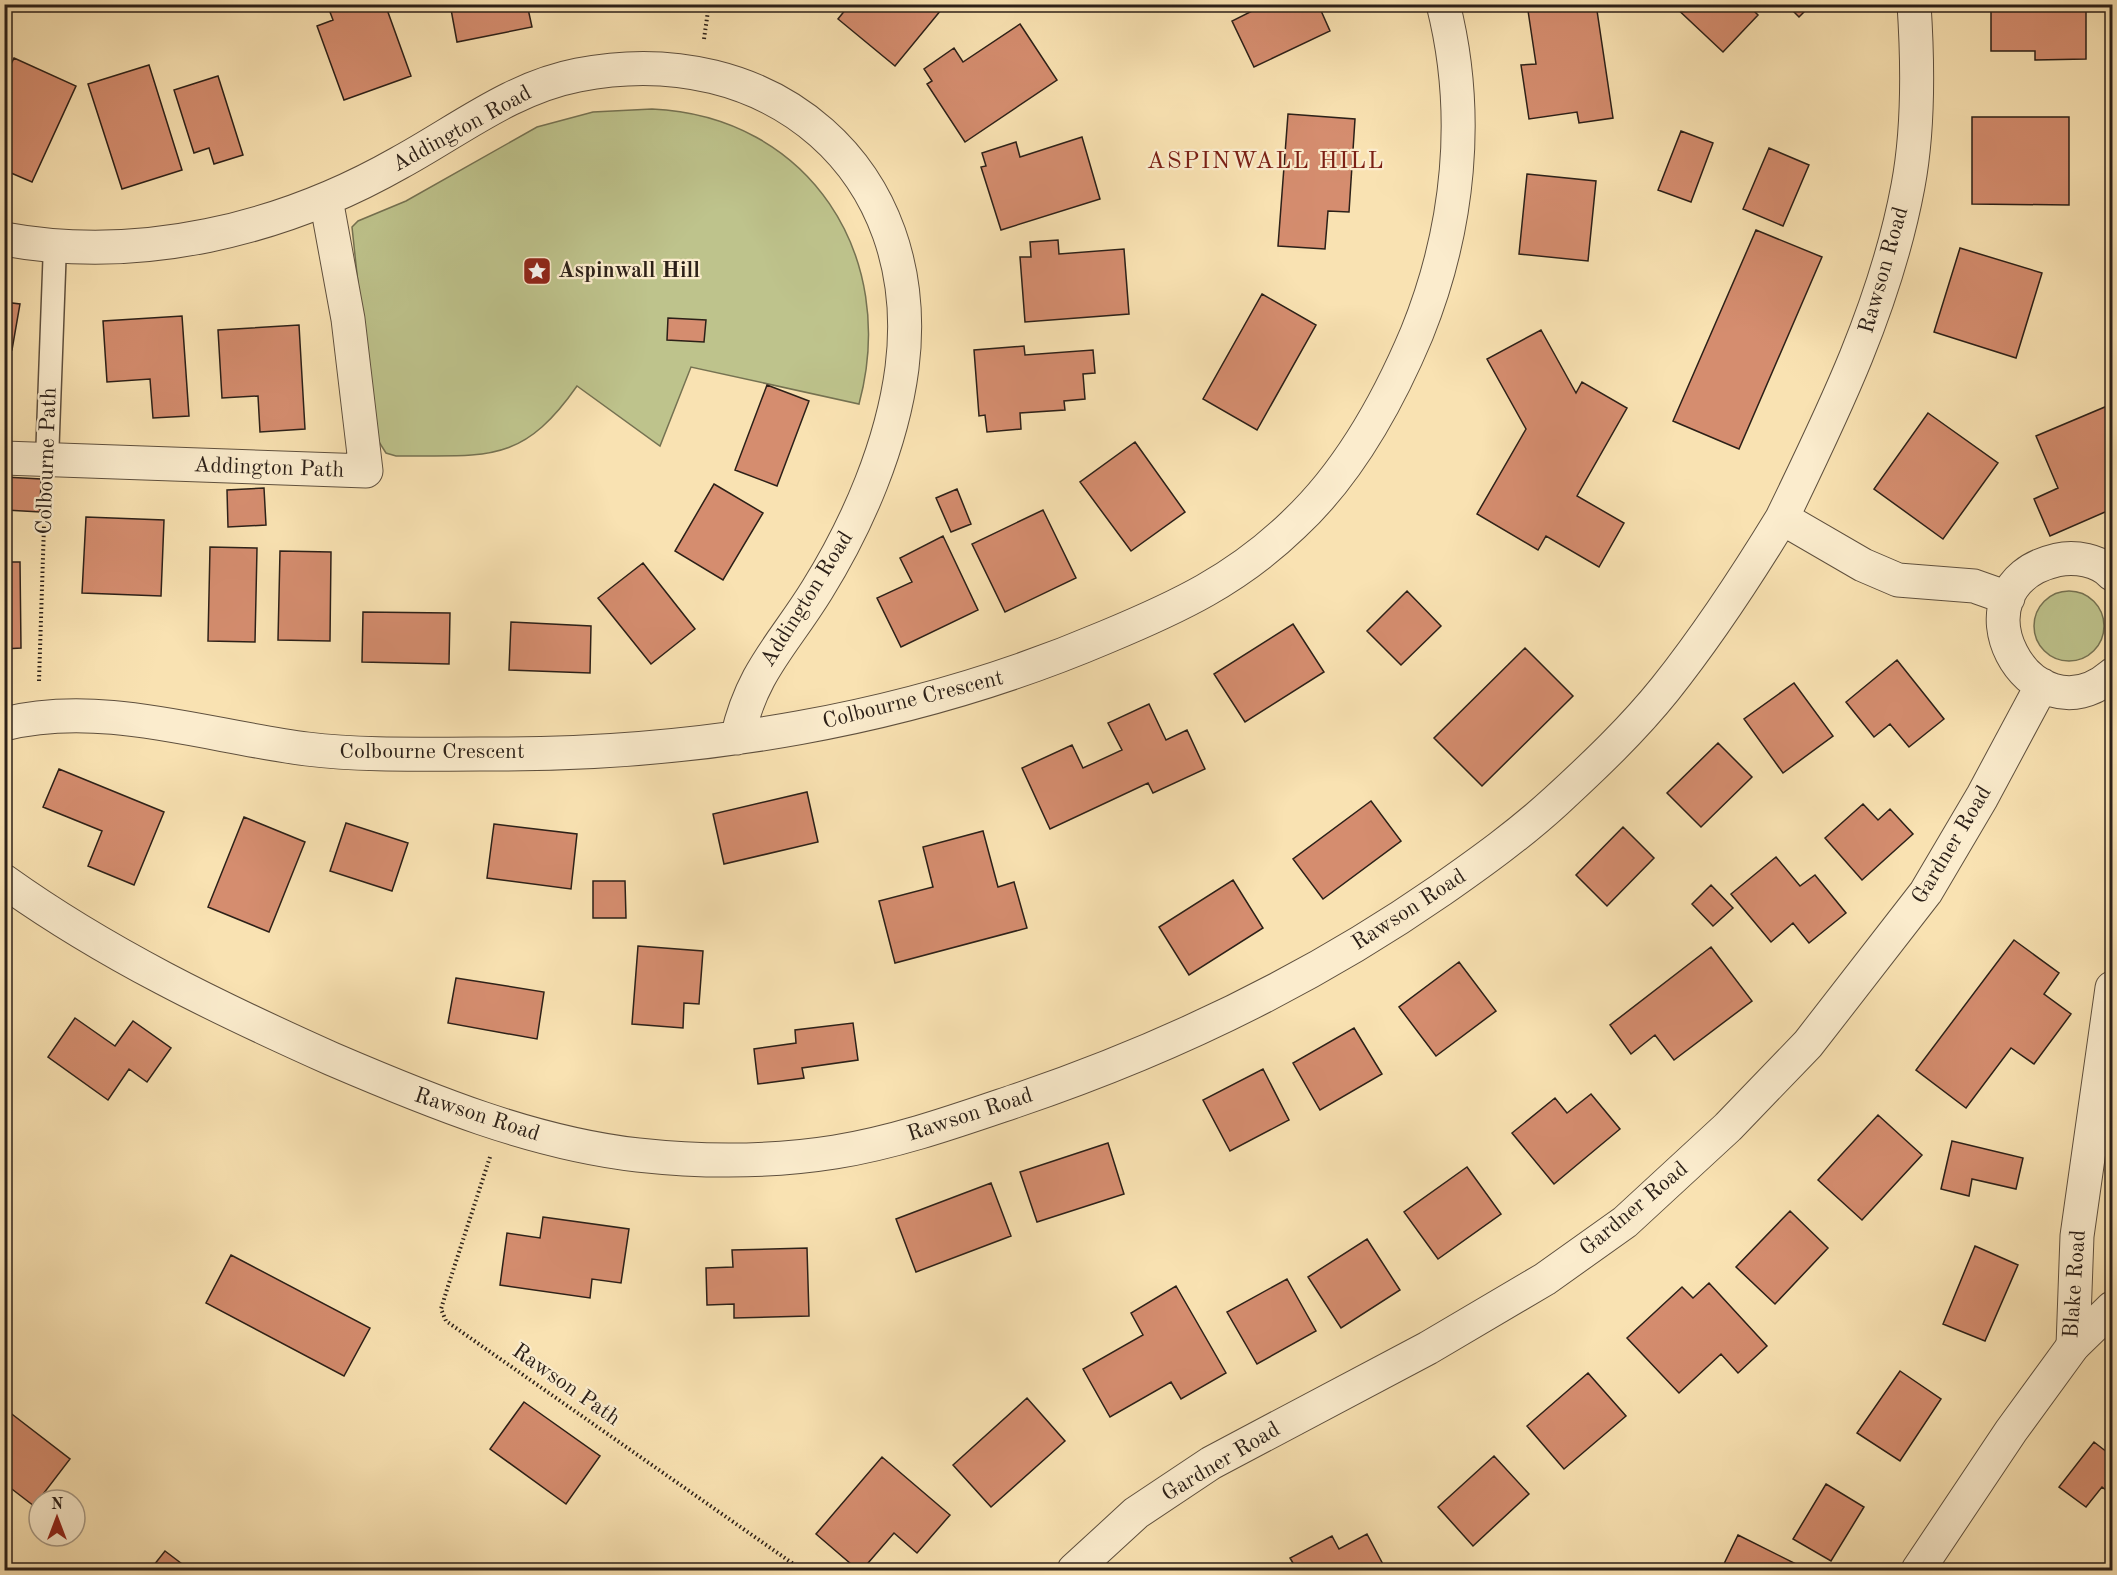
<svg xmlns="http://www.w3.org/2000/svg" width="2117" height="1575" font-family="'Old Standard TT',serif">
  <rect width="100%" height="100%" fill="#f9e2b2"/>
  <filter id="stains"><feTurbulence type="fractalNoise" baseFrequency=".00333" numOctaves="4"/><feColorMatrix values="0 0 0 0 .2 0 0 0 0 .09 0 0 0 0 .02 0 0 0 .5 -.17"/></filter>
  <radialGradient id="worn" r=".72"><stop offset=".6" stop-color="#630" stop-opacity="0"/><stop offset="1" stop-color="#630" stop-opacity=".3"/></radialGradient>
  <path fill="#bec38c" stroke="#757252" stroke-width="1.5" d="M652,109C809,116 899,256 859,404L691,367L660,446L577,386C521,466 486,455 396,456L386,453L374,434L352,227L358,221L406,201L537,127L593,112Z
    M2034 626a35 35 0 1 1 70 0a35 35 0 1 1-70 0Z"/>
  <path fill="#d58d6f" stroke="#2c2018" stroke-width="1.5" d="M327,4H364L365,9L385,4L411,76L344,100L317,26L333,20Z
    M450,4H527L532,27L457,42Z
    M793,4H812L810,10Z
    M850,4H946L895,66L838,19Z
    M1266,4H1318L1330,31L1254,67L1232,21Z
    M1527,4H1596L1613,118L1579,123L1577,112L1529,119L1521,65L1536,64Z
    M1672,4H1747L1758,15L1723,52Z
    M1786,4H1812L1799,17Z
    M1991,4H2086V59L2035,60V51H1991Z
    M1020,24L1057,80L965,142L927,84L932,81L924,69L954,48L963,62Z
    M14,58L76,86L32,182L4,170V79Z
    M149,65L182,170L122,189L88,84Z
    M218,76L243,155L214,164L209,148L194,153L174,90Z
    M1288,114L1355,119L1349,212L1328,211L1325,249L1278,246Z
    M1972,117H2069V205L1972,204Z
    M1681,131L1713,143L1691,202L1658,190Z
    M1082,137L1100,199L1001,230L981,167L986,166L982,153L1016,142L1020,157Z
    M1769,148L1809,165L1783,226L1743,209Z
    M1527,174L1596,181L1588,261L1519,254Z
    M1756,230L1822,257L1739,449L1673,421Z
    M1058,240L1059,254L1124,249L1129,314L1025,322L1020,257H1031L1030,242Z
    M1960,248L2042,273L2016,358L1934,332Z
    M1262,294L1316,325L1257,430L1203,399Z
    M4,302L20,304L12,350L4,349Z
    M182,316L189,416L153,418L150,379L107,382L103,321Z
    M668,318L706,320L704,342L667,340Z
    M299,325L305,429L260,432L258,396L222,398L218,330Z
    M1541,330L1576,393L1582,382L1627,408L1577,496L1624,523L1599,567L1546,536L1538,550L1477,514L1526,429L1487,359Z
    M1024,346L1025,355L1093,350L1095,373L1083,374L1085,399L1064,401L1065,410L1020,413L1021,429L987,432L985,415L979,416L974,350Z
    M767,385L809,401L777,486L735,470Z
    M2112,404V509L2050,536L2034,499L2058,488L2036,436Z
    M1928,413L1998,463L1943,539L1874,489Z
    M1135,442L1185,512L1131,551L1080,482Z
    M4,477L41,479L40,512L6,510Z
    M714,484L763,513L723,580L675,551Z
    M264,488L266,525L228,527L227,490Z
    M957,489L971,524L951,532L936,498Z
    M1043,510L1076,578L1005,612L972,544Z
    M86,517L164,520L161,596L82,593Z
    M943,536L978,610L901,647L877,598L912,582L900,558Z
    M210,547L257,548L255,642L208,641Z
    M280,551L331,552L330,641L278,640Z
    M4,562H20L21,648L4,649Z
    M643,563L695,629L651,664L598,598Z
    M1407,591L1441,626L1401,665L1367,631Z
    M363,612L450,613L449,664L362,662Z
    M511,622L591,626L590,673L509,670Z
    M1293,624L1324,672L1245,722L1214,674Z
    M1525,648L1573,696L1482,786L1434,738Z
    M1897,660L1944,719L1909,747L1890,724L1874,737L1846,702Z
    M1794,683L1833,736L1783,773L1744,719Z
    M1149,704L1166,740L1187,730L1205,769L1153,793L1148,783L1050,829L1022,768L1072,745L1083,768L1122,750L1108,723Z
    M1718,743L1752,777L1701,827L1667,793Z
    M59,769L164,812L134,885L88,866L102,831L43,807Z
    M807,792L818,842L724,864L713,814Z
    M1371,801L1401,841L1323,899L1293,859Z
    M1863,804L1878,820L1890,809L1913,834L1862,880L1825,838Z
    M244,817L305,842L269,932L208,907Z
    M346,823L408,843L392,891L330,871Z
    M494,824L577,834L571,889L487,878Z
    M1623,827L1654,858L1607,906L1576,875Z
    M983,831L998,887L1014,882L1027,928L895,963L879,901L933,887L923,847Z
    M1776,857L1800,886L1815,875L1846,913L1809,943L1793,923L1771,942L1731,894Z
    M1233,880L1263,928L1189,975L1159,927Z
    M593,881H625L626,918H593Z
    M1711,885L1733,908L1713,926L1692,904Z
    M2014,940L2059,973L2044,994L2071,1014L2034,1064L2011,1048L1966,1108L1916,1070Z
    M638,946L703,951L699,1004L684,1003L683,1028L632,1024Z
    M1711,947L1752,1001L1674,1060L1655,1035L1631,1054L1610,1025Z
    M1459,962L1496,1011L1436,1056L1399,1007Z
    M456,978L544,992L537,1039L448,1023Z
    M75,1018L115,1046L133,1021L171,1048L147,1082L129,1069L108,1100L48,1057Z
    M853,1023L858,1060L802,1068L804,1078L758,1084L754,1049L796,1043L795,1030Z
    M1354,1028L1382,1074L1320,1110L1293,1063Z
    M1263,1069L1289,1120L1230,1151L1203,1100Z
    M1591,1094L1620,1129L1554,1184L1512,1133L1555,1098L1567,1113Z
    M1878,1115L1922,1155L1862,1220L1818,1180Z
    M1952,1141L2023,1158L2016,1189L1972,1179L1969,1196L1941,1189Z
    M1108,1143L1124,1194L1037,1222L1020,1172Z
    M1467,1167L1501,1214L1438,1259L1404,1212Z
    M991,1183L1011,1236L916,1272L896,1219Z
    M1790,1211L1828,1248L1775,1304L1736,1267Z
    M543,1217L629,1229L621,1283L592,1279L590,1298L500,1285L507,1233L540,1238Z
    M1367,1239L1400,1290L1341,1328L1308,1277Z
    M1975,1246L2018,1265L1985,1341L1943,1324Z
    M807,1248L809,1316L734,1318V1304L707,1305L706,1268L733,1267L732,1250Z
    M231,1255L370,1328L344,1376L206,1303Z
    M1287,1279L1316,1331L1257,1364L1227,1312Z
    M1709,1283L1767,1346L1738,1373L1721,1354L1679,1393L1627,1338L1682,1287L1693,1298Z
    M1176,1286L1226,1373L1181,1399L1171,1382L1110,1417L1083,1369L1143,1335L1131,1313Z
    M1900,1371L1941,1399L1900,1461L1857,1433Z
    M1588,1373L1626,1416L1564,1469L1527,1426Z
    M1027,1398L1065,1441L991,1507L953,1465Z
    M524,1402L600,1456L566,1504L490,1449Z
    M4,1408L70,1459L34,1506L4,1483Z
    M2094,1442L2112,1456V1495L2102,1487L2086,1507L2059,1487Z
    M1494,1456L1529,1494L1473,1546L1438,1507Z
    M882,1457L950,1515L917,1553L894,1533L862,1570H858L816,1534Z
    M1826,1484L1864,1507L1831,1561L1793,1539Z
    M1367,1534L1386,1570H1297L1290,1558L1332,1536L1339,1549Z
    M1738,1535L1808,1570H1721Z
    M165,1551L190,1570H150Z"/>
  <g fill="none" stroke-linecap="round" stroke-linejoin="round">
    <g stroke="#5f503e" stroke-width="25">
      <path id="service" d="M47,460L55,245"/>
    </g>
    <g stroke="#5f503e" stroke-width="35">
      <path id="minor" d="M4,239C139,264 281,230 399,163C458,131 511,88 578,75C770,37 927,169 902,368C892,445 858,524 817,590C783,645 752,671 737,738
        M4,458L366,471L348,319L326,199
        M1782,518C1834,411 1886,304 1908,186C1919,128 1918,64 1914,4
        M2112,574C2099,560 2075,556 2057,560C1945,586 2030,745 2112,675
        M4,724C102,699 210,737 307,749C364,756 423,754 480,754C693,756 909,721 1106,637C1178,607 1236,580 1293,525C1349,473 1388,402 1417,333C1459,229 1471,114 1443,4
        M4,881C106,954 218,1008 332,1059C430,1101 532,1143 638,1155C702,1162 772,1162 835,1152C897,1142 956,1121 1015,1101C1166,1050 1310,981 1441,890C1481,862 1520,834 1556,801C1594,766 1633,729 1665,689C1708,635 1746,577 1782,518L1863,565L1898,580L1974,586L2008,598
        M2073,1346L2077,1236L2112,988
        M1074,1570L1136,1513L1211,1463L1428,1348L1545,1279L1625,1222L1728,1127L1808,1044L1926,892L1982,797L2042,685"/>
    </g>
    <g stroke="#5f503e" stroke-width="35">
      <path id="tertiary" d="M1918,1570L2011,1431L2073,1346L2112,1308"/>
    </g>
    <path stroke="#2c2018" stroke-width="4" stroke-dasharray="1.5 3" stroke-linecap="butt" d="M704,39L709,4
      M39,681L45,494
      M490,1157L448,1286L441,1309L446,1321L802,1570"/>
    <use href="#service" stroke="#fbeccd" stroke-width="22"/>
    <use href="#minor" stroke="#fbeccd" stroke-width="33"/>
    <use href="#tertiary" stroke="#fbeccd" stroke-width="33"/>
  </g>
  <defs>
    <g id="sight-square" transform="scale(1.5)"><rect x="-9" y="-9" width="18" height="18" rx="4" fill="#8f2418" stroke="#fbeccd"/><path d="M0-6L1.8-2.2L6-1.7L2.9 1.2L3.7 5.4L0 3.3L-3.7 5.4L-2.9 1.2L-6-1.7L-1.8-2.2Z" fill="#fff"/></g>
  </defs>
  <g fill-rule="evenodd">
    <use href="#sight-square" x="537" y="271"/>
  </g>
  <g text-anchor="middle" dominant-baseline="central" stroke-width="4.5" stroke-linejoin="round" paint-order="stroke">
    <g font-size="22" fill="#2c2018" stroke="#fbeccd">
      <text transform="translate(462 129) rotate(-29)">Addington Road</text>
      <text transform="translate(1884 270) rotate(-74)">Rawson Road</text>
      <text transform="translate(47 461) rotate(-88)">Colbourne Path</text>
      <text transform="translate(269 468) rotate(2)">Addington Path</text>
      <text transform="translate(807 599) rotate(-58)">Addington Road</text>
      <text transform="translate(913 700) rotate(-14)">Colbourne Crescent</text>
      <text x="432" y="752">Colbourne Crescent</text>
      <text transform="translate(1952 845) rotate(-59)">Gardner Road</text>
      <text transform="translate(1409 910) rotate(-33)">Rawson Road</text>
      <text transform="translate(477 1115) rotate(18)">Rawson Road</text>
      <text transform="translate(970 1115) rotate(-18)">Rawson Road</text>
      <text transform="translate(1634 1209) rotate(-40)">Gardner Road</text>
      <text transform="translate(2075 1284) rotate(-86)">Blake Road</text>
      <text transform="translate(566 1385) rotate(35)">Rawson Path</text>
      <text transform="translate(1221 1462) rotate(-31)">Gardner Road</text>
    </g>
    <g font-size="22" font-weight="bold" fill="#2c2018" stroke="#fbeccd" text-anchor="start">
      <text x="558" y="271">Aspinwall Hill</text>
    </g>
    <g font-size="24" letter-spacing="1.5" fill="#7a1f14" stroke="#fbeccd">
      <text x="1266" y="162">ASPINWALL HILL</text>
    </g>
  </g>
  <rect width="2117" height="1575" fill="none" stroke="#f9e2b2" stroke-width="24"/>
  <rect x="6" y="6" width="2105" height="1563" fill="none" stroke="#2c2018" stroke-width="3"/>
  <rect x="12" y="12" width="2093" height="1551" fill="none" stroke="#2c2018" stroke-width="1.5"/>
  <g transform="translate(57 1518)"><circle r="28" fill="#fbeccd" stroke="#a89a85" stroke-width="1.5"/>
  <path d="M0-4.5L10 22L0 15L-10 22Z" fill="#8f2418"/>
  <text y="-9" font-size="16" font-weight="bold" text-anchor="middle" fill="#2c2018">N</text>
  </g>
  <rect width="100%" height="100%" filter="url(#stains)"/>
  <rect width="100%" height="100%" fill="url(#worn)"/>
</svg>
